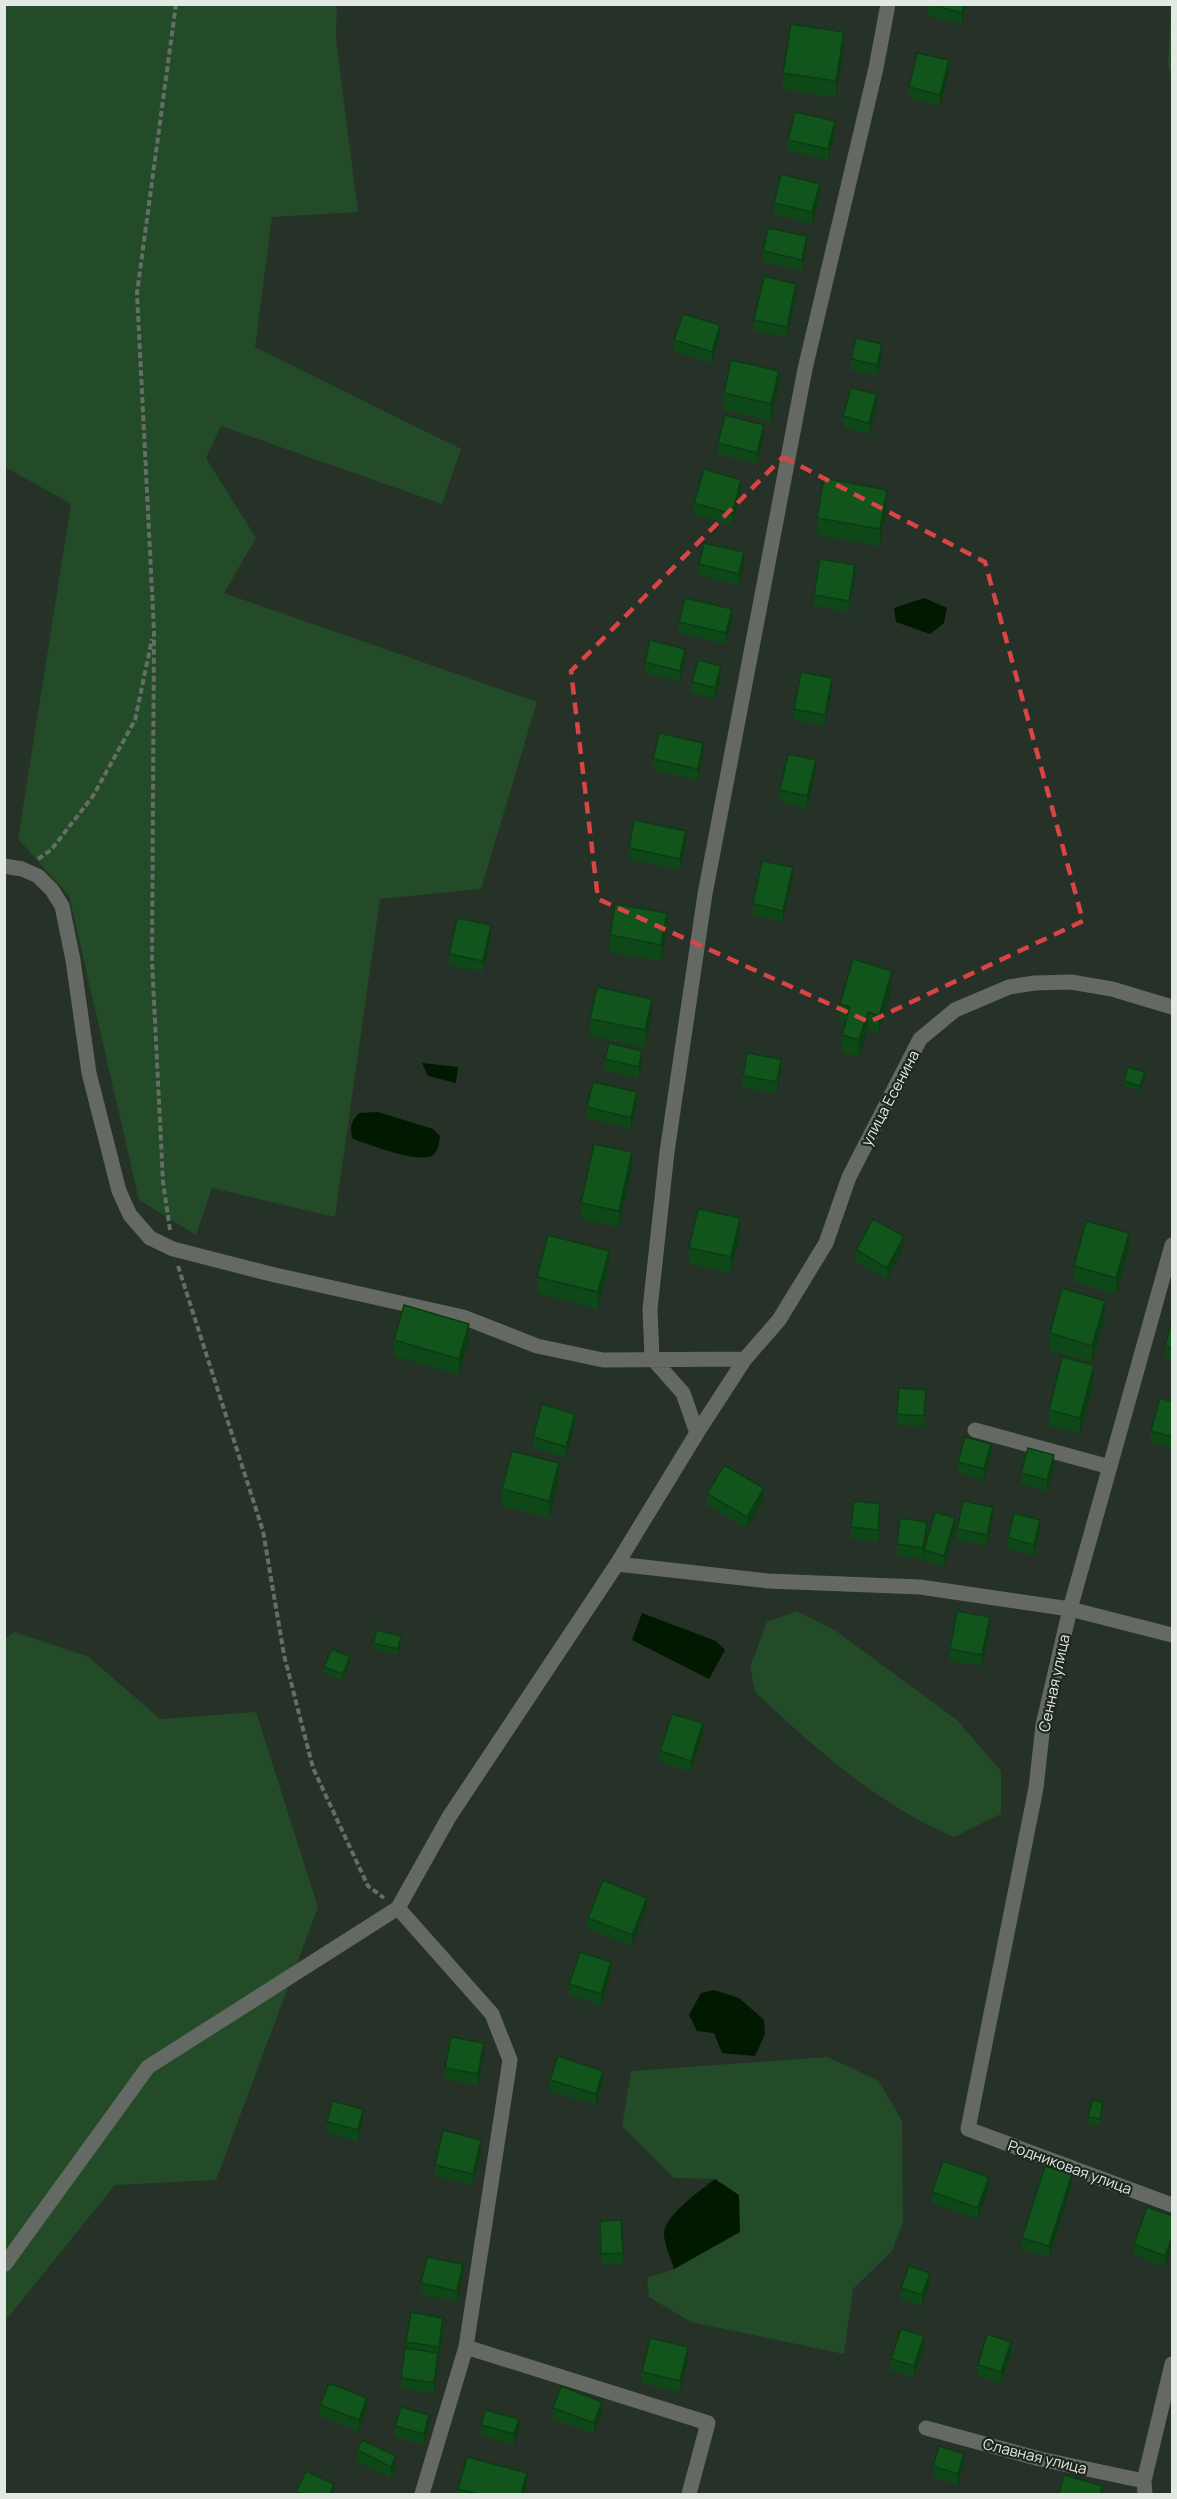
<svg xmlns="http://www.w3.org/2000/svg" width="1177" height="2499" font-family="Manrope,sans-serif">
  <rect width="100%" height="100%" fill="#263127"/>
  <path fill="#234b27" d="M4,5H337L336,39L358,212L272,217L255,347L461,449L442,504L221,426L206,458L256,538L224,593L537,702L481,889L380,899L335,1217L212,1188L196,1235L139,1200L69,896L18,839L71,504L5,467Z
    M1171,5H1172V82L1168,65Z
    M797,1611L836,1631L957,1720L1001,1771V1814L954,1837C878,1805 815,1748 755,1692L750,1667L767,1622Z
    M14,1632L89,1657L160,1719L256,1712L318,1907L216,2180L115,2185L5,2321L4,1640Z
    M828,2057L879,2081L902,2121L903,2222L892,2251L853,2289L844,2354L691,2322L649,2297L647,2278L674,2269L739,2232V2196L715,2179L674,2178L622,2126L631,2071Z"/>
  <path fill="#001900" d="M924,598L947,608L944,623L930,634L896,622L894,608Z
    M422,1063L458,1067L456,1083L428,1076Z
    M378,1112L433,1129L440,1136C439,1142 439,1149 434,1154C423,1166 368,1144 353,1139C349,1128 351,1122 359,1113Z
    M642,1613L716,1641L725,1650L709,1679L632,1640Z
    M714,1990L739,1998L764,2020L765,2034L755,2056L722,2053L714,2033L697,2031L689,2015L701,1993Z
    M715,2179L739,2195L740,2232L674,2269C671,2258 661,2239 665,2228C671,2211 701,2190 715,2179Z"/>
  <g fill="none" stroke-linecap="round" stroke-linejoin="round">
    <path stroke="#646e65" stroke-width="4" stroke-dasharray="6 3" stroke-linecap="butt" d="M38,859L51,850L93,796L135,720L152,639
      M170,1230L163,1182L152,961L154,631L137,293L176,4
      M178,1266L263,1531L284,1655L313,1768L368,1886L384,1898"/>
    <path stroke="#646964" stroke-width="15" d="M4,866L22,869L38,876L52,890L62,906L73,960L89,1073L119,1191L130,1215L150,1238L173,1249L275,1275L463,1317L537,1346L603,1360L745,1359
      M1172,1245L1070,1609L1043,1725L1036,1788L968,2129L1172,2205
      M975,1430L1110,1467
      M697,1433L683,1393L652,1358L650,1309L667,1152L705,894L805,369L876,68L888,4
      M617,1564L768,1581L920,1587L1070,1609L1172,1635
      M5,2264L148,2067L398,1908
      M466,2347L708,2423L689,2494
      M926,2428L1040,2459L1144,2481
      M422,2494L466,2347L510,2060L492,2014L398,1908L449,1817L617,1564L697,1433L745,1359L779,1320L826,1243L849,1177L920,1039L955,1010L1009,987L1035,983L1071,982L1112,989L1172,1007
      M1145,2494L1144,2481L1172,2364"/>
  </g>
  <path fill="#0f4818" d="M928,4H967L962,24L928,16Z
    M844,49L836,98L783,89V73Z
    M949,71L940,106L909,98V87Z
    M835,132L828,160L788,151V140Z
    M820,195L812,224L774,214V203Z
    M807,247L802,271L763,262V251Z
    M796,295L787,338L754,331V320Z
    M720,336L712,363L674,351V340Z
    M882,355L877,376L851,370V359Z
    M779,387L771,421L724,410V393Z
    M877,406L869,434L843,427V416Z
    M764,436L757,464L718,454V443Z
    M741,491L732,525L694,514V503Z
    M887,506L880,546L817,535V518Z
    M744,563L739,585L699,575V564Z
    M855,576L849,612L814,606V595Z
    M732,620L726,644L679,633V622Z
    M685,660L680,682L645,673V662Z
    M721,677L715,699L692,693V682Z
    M832,689L825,726L794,720V709Z
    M703,755L698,780L653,770V759Z
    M816,771L807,808L780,801V790Z
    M686,842L680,870L629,859V848Z
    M793,878L783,922L753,915V904Z
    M667,930L661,961L610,952V935Z
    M491,937L483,972L449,965V954Z
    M892,988L879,1032L868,1029L859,1057L842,1052V1035L845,1022L840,1021V1004Z
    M652,1015L645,1047L590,1036V1019Z
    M605,1059L642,1062L639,1078L605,1071Z
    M781,1070L777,1093L743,1088V1076Z
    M1145,1078L1140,1091L1124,1086V1081Z
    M637,1103L631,1129L587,1118V1107Z
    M632,1169L619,1227L581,1219V1203Z
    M740,1235L731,1273L689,1264V1248Z
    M904,1247L887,1279L856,1261V1250Z
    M1129,1250L1116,1294L1074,1282V1266Z
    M609,1267L598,1309L537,1293V1277Z
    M1105,1317L1092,1362L1050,1350V1333Z
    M1173,1318V1359L1165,1357V1346Z
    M394,1340L469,1341L459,1375L394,1356Z
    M1094,1382L1080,1434L1049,1426V1410Z
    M926,1401L924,1427L897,1425V1414Z
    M1173,1402V1448L1151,1442V1431Z
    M575,1425L566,1458L533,1448V1437Z
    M991,1455L984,1480L958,1473V1462Z
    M1054,1466L1047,1491L1021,1484V1473Z
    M559,1480L549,1518L502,1506V1489Z
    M707,1494L764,1499L747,1528L707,1505Z
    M880,1515L878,1541L851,1538V1527Z
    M993,1518L987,1546L957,1540V1529Z
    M955,1529L944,1567L924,1561V1551L923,1559L897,1555V1544L927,1533L924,1549Z
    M1040,1531L1034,1556L1008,1549V1538Z
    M990,1628L982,1666L950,1661V1649Z
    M401,1642L398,1655L373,1649V1643Z
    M350,1662L343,1680L324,1673V1667Z
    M703,1734L691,1772L660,1762V1751Z
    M647,1909L632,1946L588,1929V1918Z
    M611,1973L601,2005L569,1995V1984Z
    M484,2054L478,2085L445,2079V2068Z
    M550,2080L603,2082L596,2105L550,2091Z
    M1103,2108L1100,2125L1088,2123V2117Z
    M363,2120L358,2141L327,2133V2122Z
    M481,2151L473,2185L435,2176V2165Z
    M1072,2185L1049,2257L1022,2249V2238Z
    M989,2188L978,2219L932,2203V2192Z
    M1173,2216V2246L1165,2267L1134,2255V2244Z
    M600,2221L623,2253V2264L601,2265Z
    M463,2275L457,2302L421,2294V2283Z
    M930,2284L922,2306L901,2299V2288Z
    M443,2329L439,2358H438V2364L434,2394L401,2389V2378L406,2349V2342Z
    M924,2347L914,2377L891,2370V2359Z
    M1011,2353L1001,2383L978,2376V2365Z
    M688,2358L680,2392L642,2383V2372Z
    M320,2405L367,2409L359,2431L320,2416Z
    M553,2408L602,2413L594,2434L553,2419Z
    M481,2425L519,2430L514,2445L481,2436Z
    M395,2426H429L424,2445L395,2437Z
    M357,2450L396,2467L391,2478L357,2462Z
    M964,2465L958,2485L933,2477V2466Z
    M527,2484L524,2494H458V2489Z"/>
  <path fill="#0c3b14" d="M964,4H967L962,24V13Z
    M844,32V49L836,98V81Z
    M949,60V71L940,106V95Z
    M835,121V132L828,160V149Z
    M820,184V195L812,224V212Z
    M807,236V247L802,271V260Z
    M796,284V295L787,338V327Z
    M720,325V336L712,363V352Z
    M882,344V355L877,376V365Z
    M779,371V387L771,421V404Z
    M877,394V406L869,434V423Z
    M764,425V436L757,464V453Z
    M741,480V491L732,525V514Z
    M887,490V506L880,546V529Z
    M744,552V563L739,585V574Z
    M855,565V576L849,612V601Z
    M732,609V620L726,644V633Z
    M685,649V660L680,682V671Z
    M721,666V677L715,699V688Z
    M832,678V689L825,726V715Z
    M703,743V755L698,780V769Z
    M816,760V771L807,808V796Z
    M686,831V842L680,870V859Z
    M793,867V878L783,922V911Z
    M667,913V930L661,961V945Z
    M491,925V937L483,972V961Z
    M892,971V988L879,1032V1016Z
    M652,999V1015L645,1047V1030Z
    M868,1012V1029L859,1057V1040Z
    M642,1051V1062L639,1078V1067Z
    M781,1059V1070L777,1093V1082Z
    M1145,1072V1078L1140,1091V1086Z
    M637,1092V1103L631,1129V1118Z
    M632,1152V1169L619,1227V1211Z
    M740,1218V1235L731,1273V1257Z
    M1129,1233V1250L1116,1294V1278Z
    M904,1236V1247L887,1279V1268Z
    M609,1251V1267L598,1309V1292Z
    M1105,1301V1317L1092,1362V1346Z
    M469,1324V1341L459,1375V1359Z
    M1094,1365V1382L1080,1434V1418Z
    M926,1390V1401L924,1427V1416Z
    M575,1414V1425L566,1458V1447Z
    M991,1444V1455L984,1480V1469Z
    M1054,1455V1466L1047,1491V1480Z
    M559,1463V1480L549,1518V1501Z
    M764,1488V1499L747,1528V1517Z
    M880,1504V1515L878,1541V1530Z
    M993,1507V1518L987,1546V1535Z
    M955,1518V1529L944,1567V1556Z
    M1040,1520V1531L1034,1556V1545Z
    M927,1522V1533L923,1559V1548Z
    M990,1617V1628L982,1666V1655Z
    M401,1636V1642L398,1655V1649Z
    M350,1657V1662L343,1680V1674Z
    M703,1723V1734L691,1772V1761Z
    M647,1898V1909L632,1946V1935Z
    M611,1962V1973L601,2005V1994Z
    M484,2043V2054L478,2085V2074Z
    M603,2071V2082L596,2105V2094Z
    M363,2109V2120L358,2141V2130Z
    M481,2140V2151L473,2185V2174Z
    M1072,2174V2185L1049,2257V2246Z
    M989,2177V2188L978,2219V2208Z
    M1173,2235V2246L1165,2267V2256Z
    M463,2264V2275L457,2302V2291Z
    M930,2273V2284L922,2306V2295Z
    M443,2318V2329L439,2358V2347Z
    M924,2336V2347L914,2377V2366Z
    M1011,2342V2353L1001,2383V2372Z
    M688,2347V2358L680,2392V2381Z
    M438,2353V2364L434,2394V2383Z
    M367,2398V2409L359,2431V2420Z
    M602,2402V2413L594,2434V2423Z
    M429,2415V2426L424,2445V2434Z
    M519,2419V2430L514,2445V2434Z
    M964,2454V2465L958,2485V2474Z
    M396,2456V2467L391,2478V2467Z
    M527,2473V2484L524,2494H521Z
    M334,2484V2494H330Z"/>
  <path fill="#11541c" stroke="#0c3b14" stroke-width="1.5" d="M928,4H964L962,13Z
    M791,24L844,32L836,81L783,73Z
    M917,53L949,60L940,95L909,87Z
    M795,112L835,121L828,149L788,140Z
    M781,174L820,184L812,212L774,203Z
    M768,228L807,236L802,260L763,251Z
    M764,276L796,284L787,327L754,320Z
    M683,314L720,325L712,352L674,340Z
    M856,338L882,344L877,365L851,359Z
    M731,360L779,371L771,404L724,393Z
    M851,388L877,394L869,423L843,416Z
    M725,415L764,425L757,453L718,443Z
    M704,469L741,480L732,514L694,503Z
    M824,478L887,490L880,529L817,518Z
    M704,543L744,552L739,574L699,564Z
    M820,559L855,565L849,601L814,595Z
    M685,598L732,609L726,633L679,622Z
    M650,640L685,649L680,671L645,662Z
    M698,660L721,666L715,688L692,682Z
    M801,672L832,678L825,715L794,709Z
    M659,733L703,743L698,769L653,759Z
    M788,754L816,760L807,796L780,790Z
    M634,820L686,831L680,859L629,848Z
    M762,861L793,867L783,911L753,904Z
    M615,904L667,913L661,945L610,935Z
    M457,918L491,925L483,961L449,954Z
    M853,959L892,971L879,1016L868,1012L859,1040L842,1035L850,1007L840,1004Z
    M597,987L652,999L645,1030L590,1019Z
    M609,1043L642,1051L639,1067L605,1059Z
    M747,1053L781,1059L777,1082L743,1076Z
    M1128,1067L1145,1072L1140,1086L1124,1081Z
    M593,1082L637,1092L631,1118L587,1107Z
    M594,1144L632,1152L619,1211L581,1203Z
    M698,1209L740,1218L731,1257L689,1248Z
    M873,1219L904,1236L887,1268L856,1250Z
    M1086,1221L1129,1233L1116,1278L1074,1266Z
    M548,1235L609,1251L598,1292L537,1277Z
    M1062,1288L1105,1301L1092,1346L1050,1333Z
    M404,1305L469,1324L459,1359L394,1340Z
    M1173,1318V1348L1165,1346Z
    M1062,1357L1094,1365L1080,1418L1049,1410Z
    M899,1388L926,1390L924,1416L897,1414Z
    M1160,1398L1173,1402V1437L1151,1431Z
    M542,1404L575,1414L566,1447L533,1437Z
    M965,1437L991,1444L984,1469L958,1462Z
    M1028,1448L1054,1455L1047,1480L1021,1473Z
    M512,1451L559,1463L549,1501L502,1489Z
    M724,1465L764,1488L747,1517L707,1494Z
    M854,1501L880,1504L878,1530L851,1527Z
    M963,1501L993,1507L987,1535L957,1529Z
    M935,1512L955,1518L944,1556L924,1550Z
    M1014,1513L1040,1520L1034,1545L1008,1538Z
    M900,1518L927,1522L923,1548L897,1544Z
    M957,1611L990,1617L982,1655L950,1649Z
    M377,1630L401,1636L398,1649L373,1643Z
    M332,1649L350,1657L343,1674L324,1667Z
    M672,1714L703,1723L691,1761L660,1751Z
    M603,1880L647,1898L632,1935L588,1918Z
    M580,1952L611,1962L601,1994L569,1984Z
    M451,2037L484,2043L478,2074L445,2068Z
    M558,2056L603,2071L596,2094L550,2080Z
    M1092,2100L1103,2102L1100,2119L1088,2117Z
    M332,2101L363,2109L358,2130L327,2122Z
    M443,2130L481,2140L473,2174L435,2165Z
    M943,2161L989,2177L978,2208L932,2192Z
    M1045,2166L1072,2174L1049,2246L1022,2238Z
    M1147,2207L1173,2216V2235L1165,2256L1134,2244Z
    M621,2220L623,2253L601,2254L600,2221Z
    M427,2257L463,2264L457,2291L421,2283Z
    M909,2266L930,2273L922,2295L901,2288Z
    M411,2312L443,2318L439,2347L406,2342Z
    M901,2329L924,2336L914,2366L891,2359Z
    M987,2334L1011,2342L1001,2372L978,2365Z
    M650,2338L688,2347L680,2381L642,2372Z
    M405,2348L438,2353L434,2383L401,2378Z
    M329,2383L367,2398L359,2420L320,2405Z
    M561,2386L602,2402L594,2423L553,2408Z
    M401,2407L429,2415L424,2434L395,2426Z
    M485,2410L519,2419L514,2434L481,2425Z
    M362,2440L396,2456L391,2467L357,2450Z
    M939,2446L964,2454L958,2474L933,2466Z
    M467,2457L527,2473L521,2494H478L458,2489Z
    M306,2471L334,2484L330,2494H302L296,2492Z
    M1064,2475L1103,2486L1100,2494H1059Z"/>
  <path fill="none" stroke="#d84544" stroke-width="4.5" stroke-dasharray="12 8" stroke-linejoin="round" d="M783,457L985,562L1083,921L869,1022L598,899L571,671Z"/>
  <g text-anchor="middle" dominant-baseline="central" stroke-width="4.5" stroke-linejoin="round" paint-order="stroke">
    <g font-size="15" fill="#e2e9e2" stroke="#1d271d">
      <text transform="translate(890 1098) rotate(-62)">улица Есенина</text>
      <text transform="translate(1054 1683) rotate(-78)">Сенная улица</text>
      <text transform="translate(1070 2167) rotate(20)">Родниковая улица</text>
      <text transform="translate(1035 2456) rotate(14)">Славная улица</text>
    </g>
  </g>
  <rect width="1177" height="2499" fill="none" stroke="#e2e9e2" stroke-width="12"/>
</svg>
